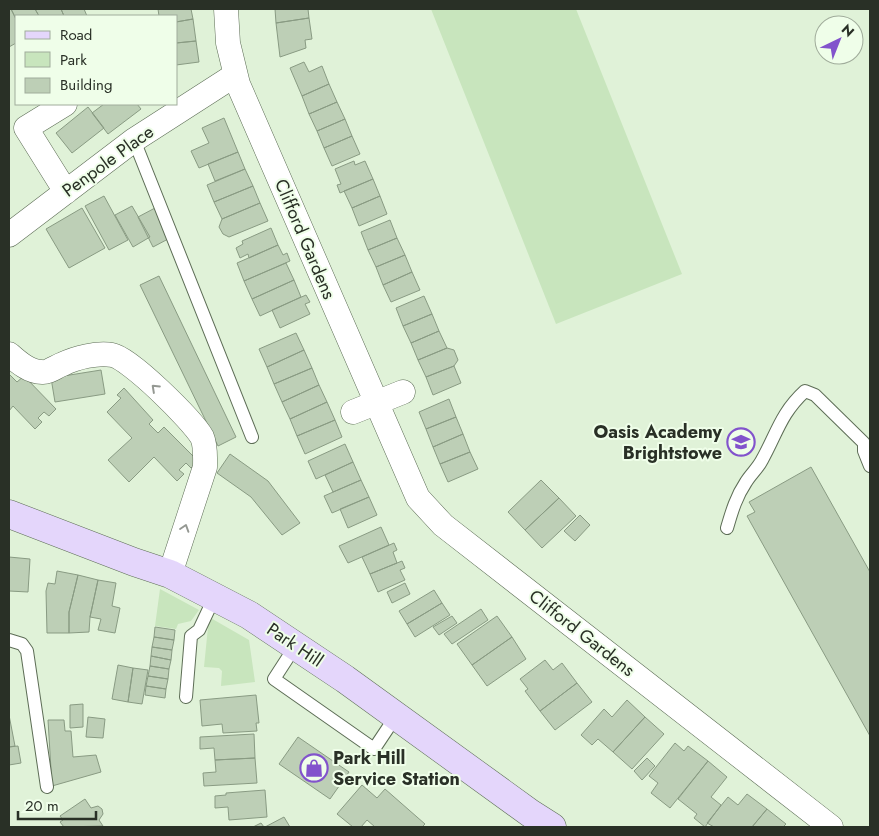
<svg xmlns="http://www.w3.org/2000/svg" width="879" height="836" font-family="Jost,sans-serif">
  <rect width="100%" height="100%" fill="#e0f2d8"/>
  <path fill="#c8e5bd" d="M431,9H576L682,274L556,324Z
    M160,589L199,610L191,621L178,624L176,629L155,626Z
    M209,617L249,640L255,682L221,686L222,671L219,668L204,667Z"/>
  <path fill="#bdcfb6" stroke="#899b83" d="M9,9H11L16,19V43L9,47Z
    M11,9H35L39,16H16V19Z
    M35,9H61L64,16H39Z
    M61,9H84L87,16H64Z
    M158,9H191L193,19L176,22V16H159Z
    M275,9H308L309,18L276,23Z
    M309,18L312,39L305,40L306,48L280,57L276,23Z
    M193,19L196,41L176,43V22Z
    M196,41L199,62L176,65V43Z
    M304,62L309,72L322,66L329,84L302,96L290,68Z
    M329,84L337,102L309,114L302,96Z
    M337,102L345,119L317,131L309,114Z
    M104,104H137L141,109L108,134L92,113Z
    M88,107L104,128L72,153L56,133Z
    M224,118L238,152L199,168L191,151L209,143L202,128Z
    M345,119L352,136L324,148L317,131Z
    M352,136L360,154L332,166L324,148Z
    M238,152L245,169L215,181L208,164Z
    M354,161L355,165L365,161L373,179L340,193L337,185L341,184L335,169Z
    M245,169L253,186L214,202L207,185Z
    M373,179L380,196L352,208L344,191Z
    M253,186L260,203L222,219L214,202Z
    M104,196L128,240L109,250L85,206Z
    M380,196L387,214L359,226L352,208Z
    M260,203L268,221L229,237L223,234L219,227L222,219Z
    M132,206L150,237L133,247L115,215Z
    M82,208L105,248L69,268L46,229Z
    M155,208L170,238L153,247L138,217Z
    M390,220L397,238L368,250L361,232Z
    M271,228L278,245L249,258L248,254L240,258L236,248L243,244L242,241Z
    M397,238L405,255L376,267L368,250Z
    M278,245L283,255L287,253L290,261L244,281L237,263Z
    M405,255L412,272L383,285L376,267Z
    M286,263L294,280L252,299L244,281Z
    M412,272L420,290L391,302L383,285Z
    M159,276L236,437L218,446L140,285Z
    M294,280L301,297L260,316L252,299Z
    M306,295L310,302L305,304L310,314L280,328L272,310Z
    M424,296L432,314L403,326L396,308Z
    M432,314L439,331L411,343L403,326Z
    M439,331L447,348L418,360L411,343Z
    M296,333L304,350L267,367L259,349Z
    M447,348L454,350L458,360L454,366L426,377L418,360Z
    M304,350L312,368L274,384L267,367Z
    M454,366L461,383L433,395L426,377Z
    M312,368L319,385L282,402L274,384Z
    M101,370L105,394L55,402L51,378Z
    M9,374L17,382L24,376L56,409L49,416L44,412L38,418L42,422L35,429L13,406L9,411Z
    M319,385L327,402L290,419L282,402Z
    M124,388L153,420L149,424L158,433L164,427L198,461L191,468L186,463L179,470L184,474L177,481L154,457L129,482L108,460L132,438L107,412L121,398L117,395Z
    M449,399L456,417L426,429L419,412Z
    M327,402L335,420L297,436L290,419Z
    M456,417L463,434L433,447L426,429Z
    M335,420L342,437L305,454L297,436Z
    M463,434L470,452L440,464L433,447Z
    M345,444L353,462L316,479L308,461Z
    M470,452L478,469L448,482L440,464Z
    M230,454L268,481L300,523L282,535L251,497L217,473Z
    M353,462L361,480L333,492L325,475Z
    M811,467L870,572V736L747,516L755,512L749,502Z
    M361,480L369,497L332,513L324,496Z
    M541,480L559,498L525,530L508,512Z
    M369,497L377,515L348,528L340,509Z
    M559,498L576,516L542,548L525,530Z
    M580,515L590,525L575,541L564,531Z
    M381,527L389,545L348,563L339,546Z
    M394,543L397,550L393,552L397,563L370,574L362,557Z
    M9,557L30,559L28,592L9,591Z
    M402,561L405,568L400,570L405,580L378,592L370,574Z
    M57,571L78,575L69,612V633H47L46,591L48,583L55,584Z
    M78,575L98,580L90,617L89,632L69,633V612Z
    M98,580L116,583L112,606L120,608L115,633L98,630L101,619L90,617Z
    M405,583L410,594L392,603L387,592Z
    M434,590L442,603L407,624L399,611Z
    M442,603L450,615L415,637L407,624Z
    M481,609L488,620L452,644L444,634Z
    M452,616L457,623L439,635L433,627Z
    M497,616L512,637L472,665L457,644Z
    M155,627L175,630L174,640L154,637Z
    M154,637L174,640L172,650L152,647Z
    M512,637L526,659L487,686L472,665Z
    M152,647L172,650L171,660L151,656Z
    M151,656L171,660L169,669L150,666Z
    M545,660L553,670L562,663L577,683L540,711L525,691L528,689L520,679Z
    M118,665L133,668L128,702L112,699Z
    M150,666L169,669L168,679L148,676Z
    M133,668L148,670L142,704L128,702Z
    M148,676L168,679L166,689L146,686Z
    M577,683L592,702L555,730L540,711Z
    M146,686L166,689L165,698L145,695Z
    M256,695L259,723H256L257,731L223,733L222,724L202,726L200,700Z
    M627,700L645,717L613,752L598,739L592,745L581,735L604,709L612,717Z
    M83,704V727L70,728V705Z
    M9,715L15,746L9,747Z
    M88,717L105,719L103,738L86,737Z
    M645,717L664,734L632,769L613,752Z
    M48,720H64L65,731H71L73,757L96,755L101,772L52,786Z
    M254,734L255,758L215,760L214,748L200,749V737Z
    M298,737L349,772L330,799L279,764Z
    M675,743L684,751L688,746L708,761L670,808L651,793L658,783L649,776Z
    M18,746L21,763L9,765V747Z
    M255,758L257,783L204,786L203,773L216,772L215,760Z
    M647,758L655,766L642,780L634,771Z
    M708,761L727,777L711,797L721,805L705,827L694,818L697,814L678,799Z
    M362,785L377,798L385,789L425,824L422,827H375L367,820L361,827H353L337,814Z
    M265,790L267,817L229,820L228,807L215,808V796L226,795V793Z
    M747,794L767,809L752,827H714L707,823L728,797L738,805Z
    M85,799L91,808L98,806L102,809L103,814L99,820L103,826L64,827L60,822L63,820L60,816Z
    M767,809L786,824L783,827H752Z
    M284,817L290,827H265Z
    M261,823L264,827H253Z"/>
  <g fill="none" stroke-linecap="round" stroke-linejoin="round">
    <g stroke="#5d6d56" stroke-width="14">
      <path id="service" d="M134,140L252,437
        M727,528C732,511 736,497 746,482C751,474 758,468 762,460C777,433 781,413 805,391L815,395L864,443V451L870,466
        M9,640L22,644L27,651L47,787
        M296,645L274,679L374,749L396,716
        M186,697L191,636L199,630L215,596"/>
    </g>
    <g stroke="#5d6d56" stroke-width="25">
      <path id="minor" d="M226,9L228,43L238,84L418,498L443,525L831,827
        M65,104L26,128L66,192
        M9,235L134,140L235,75
        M9,354C18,362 29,372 42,372C48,373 57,366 63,364C75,358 98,352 112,355C130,358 192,420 202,437C206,446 205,458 205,467L170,574
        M353,412L403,392"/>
    </g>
    <g stroke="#5d6d56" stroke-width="29">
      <path id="secondary" d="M9,514L134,562L170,574L249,615L345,679L530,813L552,827"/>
    </g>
    <use href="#service" stroke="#fff" stroke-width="12"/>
    <use href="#minor" stroke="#fff" stroke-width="24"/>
    <use href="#secondary" stroke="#e4d6fb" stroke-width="28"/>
  </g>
  <defs><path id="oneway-chevron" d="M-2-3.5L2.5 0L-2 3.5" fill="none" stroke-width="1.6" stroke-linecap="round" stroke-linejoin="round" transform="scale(1.25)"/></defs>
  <g stroke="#949892">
    <use href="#oneway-chevron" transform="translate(155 388) rotate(-137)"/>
    <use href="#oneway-chevron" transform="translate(185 528) rotate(-72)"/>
  </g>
  <defs>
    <g id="school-ring" transform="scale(1.4375)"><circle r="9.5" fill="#effee9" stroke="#8253cc" stroke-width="1.5"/><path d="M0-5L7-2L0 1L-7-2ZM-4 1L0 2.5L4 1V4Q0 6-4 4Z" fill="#8253cc"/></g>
    <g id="shop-ring" transform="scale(1.4375)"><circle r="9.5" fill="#effee9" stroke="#8253cc" stroke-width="1.5"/><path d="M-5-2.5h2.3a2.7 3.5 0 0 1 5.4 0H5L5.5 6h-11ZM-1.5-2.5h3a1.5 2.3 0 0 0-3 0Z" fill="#8253cc"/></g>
  </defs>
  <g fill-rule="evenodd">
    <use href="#school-ring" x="741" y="442"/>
    <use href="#shop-ring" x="314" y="768"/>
  </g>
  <g text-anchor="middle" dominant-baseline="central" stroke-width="4" stroke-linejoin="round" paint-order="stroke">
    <g font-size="18" fill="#293026" stroke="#effee9">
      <text transform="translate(108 161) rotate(-36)">Penpole Place</text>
      <text transform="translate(305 239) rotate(67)">Clifford Gardens</text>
      <text transform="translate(582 633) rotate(38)">Clifford Gardens</text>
      <text transform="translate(295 645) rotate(34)">Park Hill</text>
    </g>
    <g font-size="18" font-weight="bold" fill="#293026" stroke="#effee9" text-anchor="end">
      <text x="722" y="432">Oasis Academy<tspan x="722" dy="21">Brightstowe</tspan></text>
      <text x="333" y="758" text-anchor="start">Park Hill<tspan x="333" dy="21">Service Station</tspan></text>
    </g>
  </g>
  <rect width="879" height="836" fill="none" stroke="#293026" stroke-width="20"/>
  <rect x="15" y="15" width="162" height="90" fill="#effee9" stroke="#a0ac9b"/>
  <rect x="25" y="31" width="25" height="8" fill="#e4d6fb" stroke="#a0ac9b"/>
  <text x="60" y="40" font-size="15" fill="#293026">Road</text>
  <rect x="25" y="52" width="25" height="15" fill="#c8e5bd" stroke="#a0ac9b"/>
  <text x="60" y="65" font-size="15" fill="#293026">Park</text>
  <rect x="25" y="78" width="25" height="15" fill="#bdcfb6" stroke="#a0ac9b"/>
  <text x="60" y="90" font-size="15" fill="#293026">Building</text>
  <g transform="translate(839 40) rotate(43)"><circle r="24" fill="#effee9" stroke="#a0ac9b"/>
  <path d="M0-4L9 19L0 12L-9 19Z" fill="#8253cc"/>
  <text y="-8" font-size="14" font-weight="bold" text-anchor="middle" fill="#293026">N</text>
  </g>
  <path d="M18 811v8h78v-8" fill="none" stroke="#293026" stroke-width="2.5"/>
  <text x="25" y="811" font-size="15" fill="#293026" stroke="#effee9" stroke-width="4" paint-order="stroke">20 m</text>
</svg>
